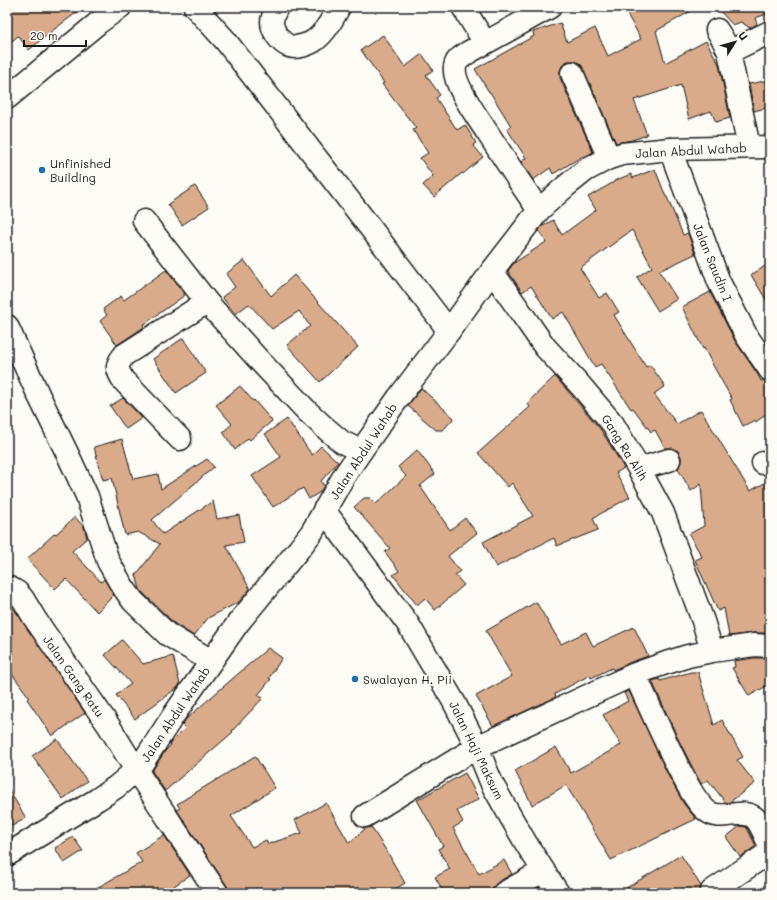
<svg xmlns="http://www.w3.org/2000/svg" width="777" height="900" font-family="Mali,sans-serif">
  <rect width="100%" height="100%" fill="#fdfcf7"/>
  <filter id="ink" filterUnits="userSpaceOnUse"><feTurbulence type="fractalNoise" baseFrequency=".025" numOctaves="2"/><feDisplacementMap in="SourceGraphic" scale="8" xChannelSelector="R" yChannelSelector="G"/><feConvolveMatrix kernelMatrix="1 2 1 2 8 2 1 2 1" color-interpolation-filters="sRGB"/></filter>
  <g filter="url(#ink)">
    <path fill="#d9ab8a" stroke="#1c1c1c" d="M7,7H84L52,31L29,50L18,36L7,45Z
      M623,7H698L656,31L665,63L706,41L719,64L730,118L716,122L711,111L689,119L681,85L634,100L647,135L632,140L616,143L583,68L579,63L574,61H567L562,66L560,71V78L593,152L584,157L583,156L553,174L550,168L533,180L521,162L526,158L507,129L511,126L490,92H489L475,69L534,36L533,32L560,23L567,42L595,28L608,56L641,39Z
      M716,7H770V13L755,18L757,24L750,28L741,22L733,25Z
      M383,35L405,67L422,54L433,70L426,75L440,95L436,98L457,130L465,125L476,143L473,145L483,157L463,174L462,173L434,197L423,185L433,176L420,158L428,153L413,130L416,128L394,100L382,84L384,83L361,50Z
      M770,80V107L754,111L749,84Z
      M655,169L666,197H667L683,235L688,233L695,254L659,271L677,299L658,311L637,277L652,267L632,230L580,268L599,298L607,293L619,312L614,315L646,367L650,365L665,386L654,394L677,424L701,410L750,491L770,480V633H752L729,636L724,608L718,611L695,560L702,557L689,534L704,526L701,484L691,491L678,469L681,462V457L678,451L672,448H665L655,430L651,432L633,408L631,409L601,364L595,367L563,312L552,319L531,286L522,292L508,271L514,263L546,242L539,231L541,227L553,220L562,235L596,210L588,197L614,182V181L631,174L633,178Z
      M195,186L209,207L182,225L168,204Z
      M244,260L271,296L294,275L358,347L320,382L287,345L310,326L299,311L272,329L249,304L235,314L222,297L235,287L226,274Z
      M770,263V306L751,275Z
      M166,270L185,295L143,325L144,327L117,345L100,321L107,315L103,309L121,296L124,300Z
      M710,292L735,341L758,375L761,381L763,380L765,381L770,382V411L756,422L755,420L743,426L730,400L732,399L715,369L704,348L703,349L682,307Z
      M183,338L206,373L176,393L153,359Z
      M555,376L601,430L609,443L624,468L616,473L630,497L593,518L598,530L557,546L554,538L496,567L483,542L533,516L512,483L508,487L478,453L530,407L527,403Z
      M240,386L253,401L254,400L272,421L250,440L248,438L235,450L223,432L232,424L216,405Z
      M421,388L454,418L443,430H436L408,406Z
      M123,398L142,418L126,429L110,406Z
      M287,419L312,455L321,446L338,462L321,481L324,486L320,492L309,499L303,488L273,507L252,476L281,457L265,434Z
      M122,439L133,479L158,474L161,489L207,459L214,467L152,520L163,534L213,501L217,519L239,515L244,542L226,545L250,589L239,602L208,618L194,636L175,624L143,593L140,589L136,575L160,544L138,532L125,535L112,478L103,480L94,447Z
      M417,450L435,474L420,486L450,530L465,518L477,533L448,556L460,571L455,575L464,585L435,610L425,598L417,605L393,575L399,571L385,552L390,548L354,507L364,498H370L376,504L406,476L398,467Z
      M75,517L84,527L87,538L72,551L101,582L104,579L114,595L97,612L66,579L55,589L27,559L55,533L56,534Z
      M7,601L19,616L85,713L52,736L27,699L29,697L7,667Z
      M536,602L561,644L586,632L593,646L634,627L648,656L631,662L613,670L612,668L591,678L590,675L555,694L556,697L493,726L476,696L512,676L486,631Z
      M122,640L143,664L173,656L180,684L178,687L135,719L116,695L131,684L105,655Z
      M268,648L282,658L269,678L271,679L258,695L263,698L232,731L233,732L165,791L152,771L166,750L171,745L170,744L171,742L185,728L182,725L186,719Z
      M754,658H770V684L749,696L732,668L735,667L734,661Z
      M691,672H698L714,725L722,720L743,757L737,760L755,783L730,802L726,803L708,780L701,784L679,741L652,681L659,679L660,681Z
      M629,691L669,777L684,804L696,819L611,860L566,785L532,805L515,771L556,747L571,773L621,745L603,715L628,701L624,693Z
      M57,739L87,781L63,799L32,756Z
      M255,756L275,788L231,816L252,847L266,840L268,844L302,833L295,820L326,803L349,843L366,828L371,827L391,858V859L405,883L389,893H229L227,886L177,810L180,808L177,804Z
      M465,773L479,799L457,811L463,822L453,828L479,874L504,860L512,874L498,882L493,887L492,893H444L435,877L450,869L438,849L443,846L417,800Z
      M7,787L26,818L7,829Z
      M740,826L746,827L747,828L756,846L740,857L726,837Z
      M164,835L190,875L174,886L177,893H88L142,862L136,853Z
      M73,837L83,851L64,863L55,848Z
      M681,855L701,886L700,893H618Z"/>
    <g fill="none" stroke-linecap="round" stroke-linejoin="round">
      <g stroke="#1c1c1c" stroke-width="25">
        <path id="street" d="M195,7L225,40L369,226L449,331
          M277,7C275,11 272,17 272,22C272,31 281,43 289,46C296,49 310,44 315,40C326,32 333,18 339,7
          M463,7L485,43
          M717,30L722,38L729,52L749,147
          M729,52L770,32
          M572,73L609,158
          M7,98L98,23L120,7
          M670,149L719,282L746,335L770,370
          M539,210C521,185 504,158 487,132C478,118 452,83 455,67C456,59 463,56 469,52L550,7
          M144,221L207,302L257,358L306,410L323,426L342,442L361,451
          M492,271L545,347L580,385L613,424L639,469L663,513L703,621L712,651
          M7,326L39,396L69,457L87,496L108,561L121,584L133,601L167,634L211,661
          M180,439L123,380C116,367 116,366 124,355L207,302
          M763,463L770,462
          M639,469L669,460
          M324,510L408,624L454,702L477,747L492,784L509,814L527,845L558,893
          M7,588H10L17,592L23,599L35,619L109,726L136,770L217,893
          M635,674C649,706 664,739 680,771C687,783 695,802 707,811C721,823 743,806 756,819C762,826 766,838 770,846
          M365,816L477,747L635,674L666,663L688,656L712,651L754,645L770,646
          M712,891L770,852
          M504,893L543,871"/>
      </g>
      <g stroke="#1c1c1c" stroke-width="25">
        <path id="secondary" d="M7,855L98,799L116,787L136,770L143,762L173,716L238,623L299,549L312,532L344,476L361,451L399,397L449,331L492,271L539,210L566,186L586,170L609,158L622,154L670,149L770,147"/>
      </g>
      <use href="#street" stroke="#fdfcf7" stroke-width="22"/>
      <use href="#secondary" stroke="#fdfcf7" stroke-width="22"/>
    </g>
  </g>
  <g fill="#1f6fb2" stroke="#fdfcf7" stroke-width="1.5">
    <circle cx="42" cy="170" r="4"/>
    <circle cx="355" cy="679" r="4"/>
  </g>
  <g text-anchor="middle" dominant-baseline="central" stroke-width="4" stroke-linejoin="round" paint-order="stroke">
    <g font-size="12" fill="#1c1c1c" stroke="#fdfcf7">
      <text transform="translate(691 150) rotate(-3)">Jalan Abdul Wahab</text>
      <text transform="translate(713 262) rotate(68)">Jalan Saudin I</text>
      <text transform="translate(625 447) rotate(58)">Gang Ra Alih</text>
      <text transform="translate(363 451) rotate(-57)">Jalan Abdul Wahab</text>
      <text transform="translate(74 676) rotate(55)">Jalan Gang Ratu</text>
      <text transform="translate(175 714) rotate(-56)">Jalan Abdul Wahab</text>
      <text transform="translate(477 750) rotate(64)">Jalan Haji Maksum</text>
    </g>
    <g font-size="12" fill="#1c1c1c" stroke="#fdfcf7" text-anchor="start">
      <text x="50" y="163">Unfinished<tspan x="50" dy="14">Building</tspan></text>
      <text x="363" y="679">Swalayan H. Pii</text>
    </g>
  </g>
  <rect width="777" height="900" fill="none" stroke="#fdfcf7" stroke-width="24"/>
  <rect x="12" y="12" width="753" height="876" fill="none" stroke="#1c1c1c" stroke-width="1.5" filter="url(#ink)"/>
  <g transform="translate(735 42) rotate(53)" stroke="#fdfcf7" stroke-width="3" paint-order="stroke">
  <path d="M0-3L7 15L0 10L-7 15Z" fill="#1c1c1c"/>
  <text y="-6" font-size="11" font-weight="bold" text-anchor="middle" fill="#1c1c1c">U</text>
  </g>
  <path d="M24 40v6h62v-6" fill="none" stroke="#1c1c1c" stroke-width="2"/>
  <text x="30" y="40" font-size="12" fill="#1c1c1c" stroke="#fdfcf7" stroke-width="3" paint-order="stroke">20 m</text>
</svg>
